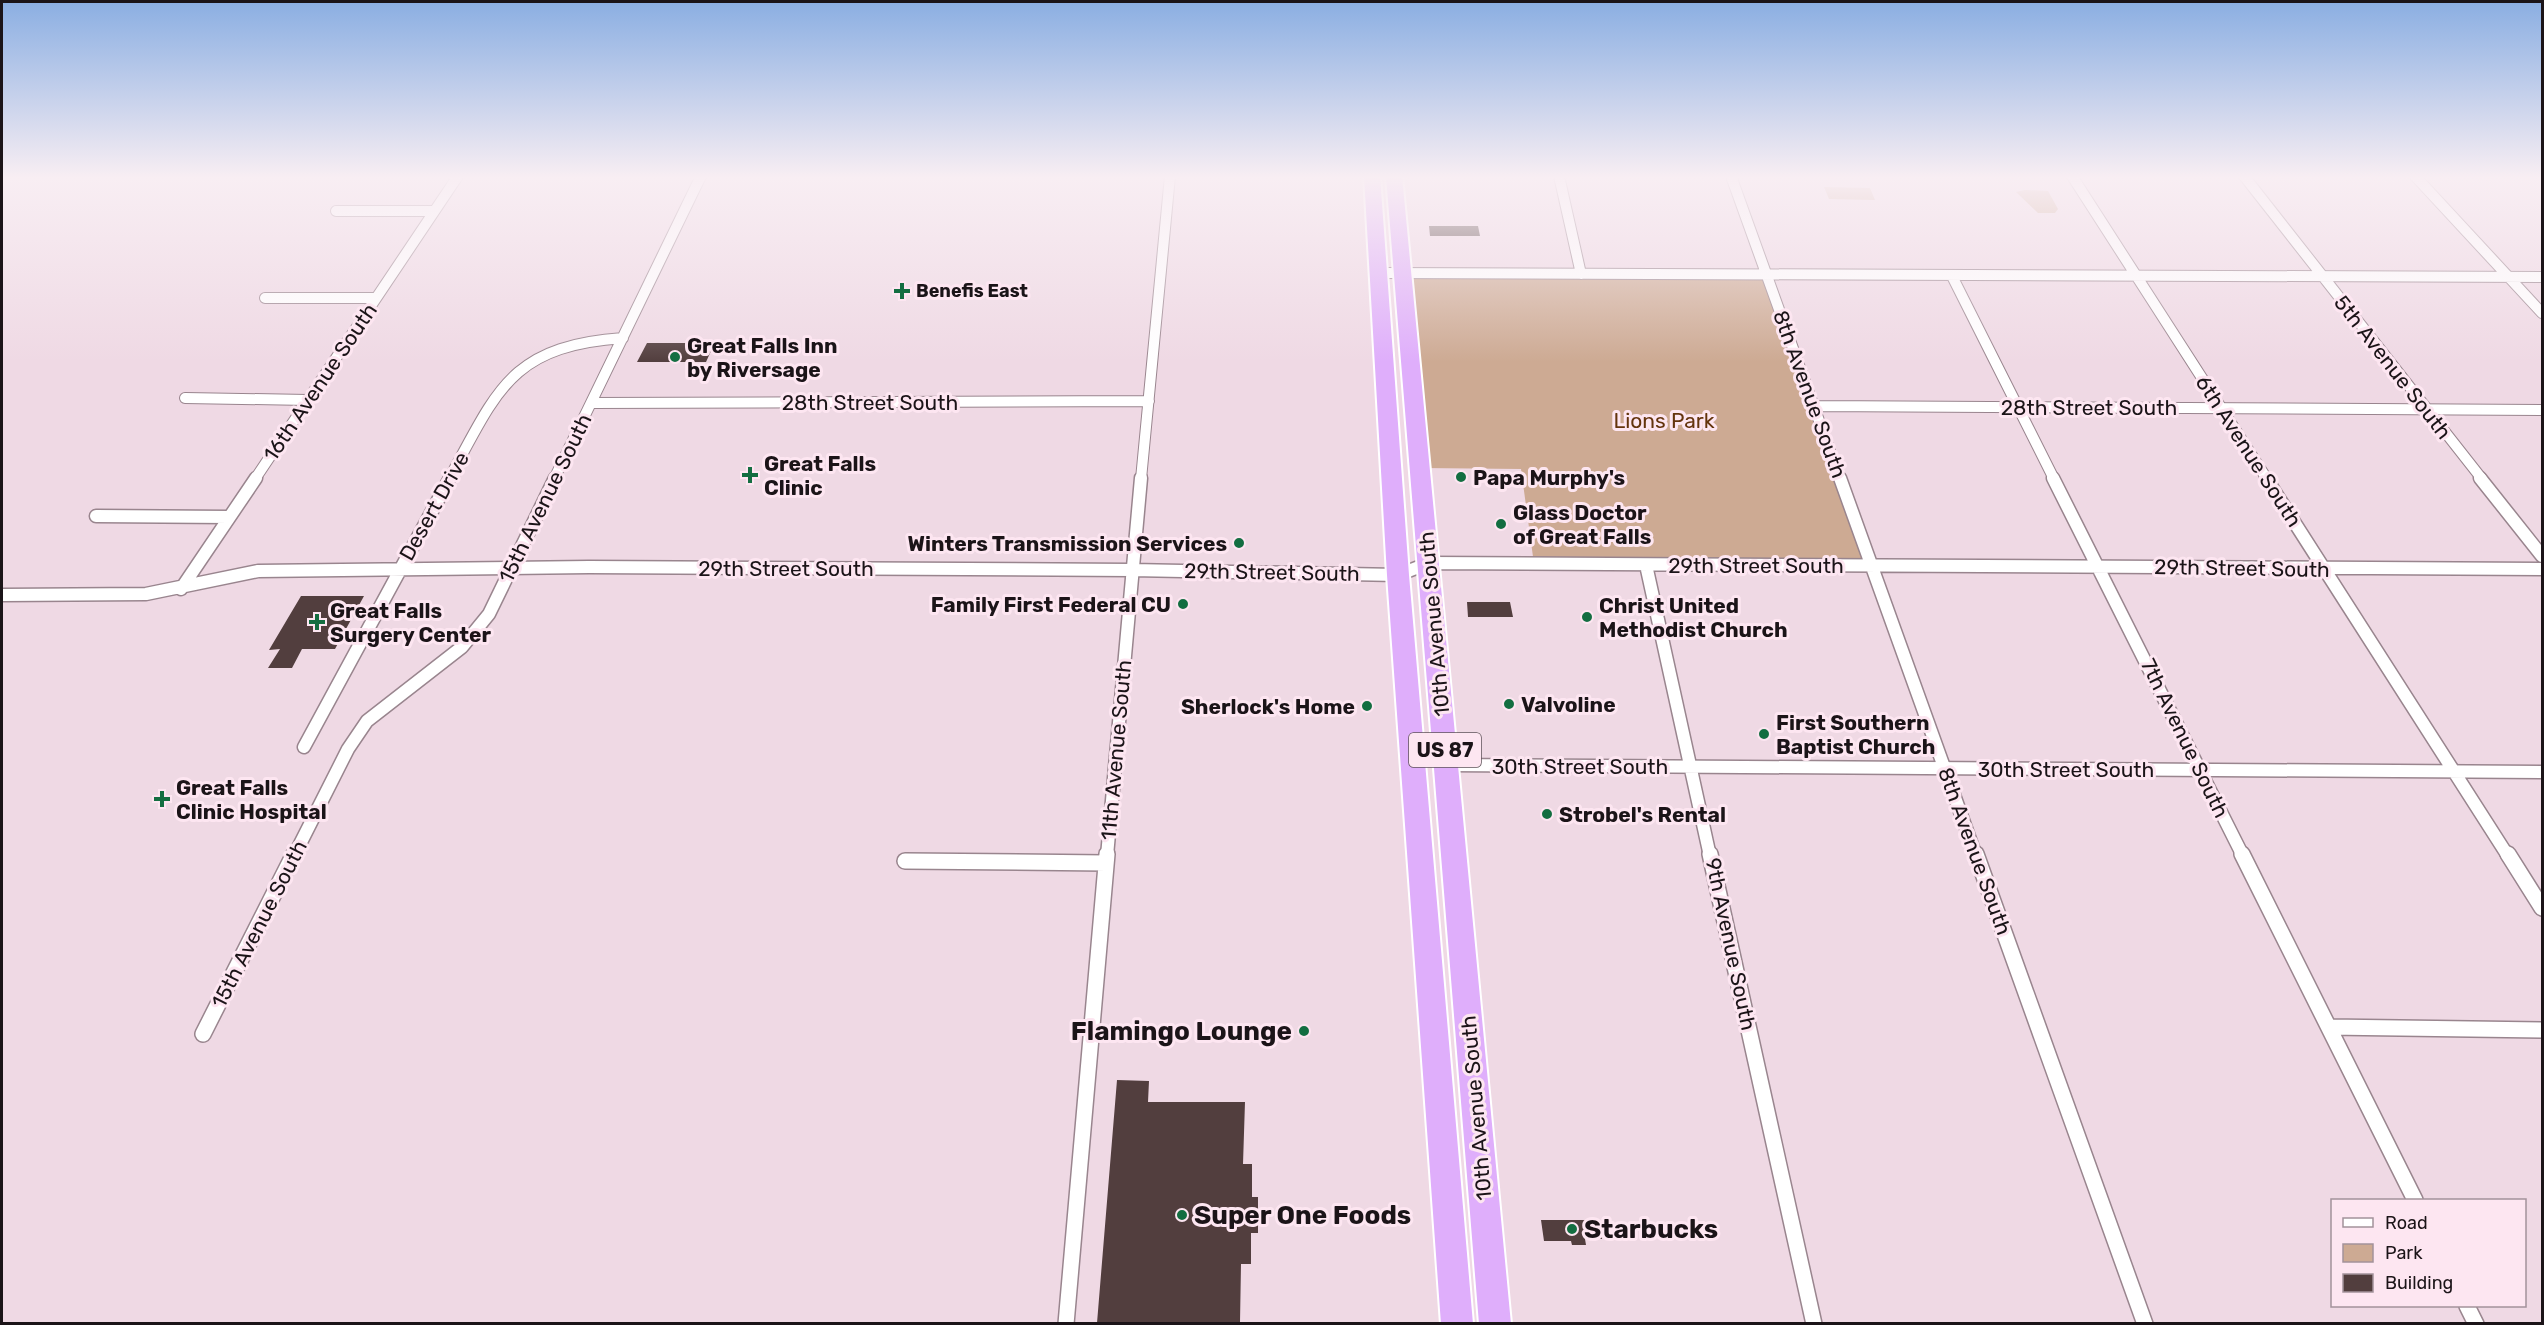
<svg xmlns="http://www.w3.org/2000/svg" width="2544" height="1325" font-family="Rubik,sans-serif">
  <rect width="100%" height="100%" fill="#efd9e4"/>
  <path fill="#cdaa93" d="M1824,187L1870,188L1875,200L1829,199Z
    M2025,190L2048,191L2058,209L2055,213H2038L2016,192Z
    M1403,273L1766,274L1872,566L1534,564L1521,469L1421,468Z"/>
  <path fill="#523e3e" d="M1429,226H1478L1480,236H1430Z
    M647,343H708L705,351H711L706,362H637Z
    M301,596H364L335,649H302L292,668H268L280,649L269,650Z
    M1467,602H1510L1513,617H1468Z
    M1117,1080L1149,1081L1148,1102H1245L1243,1164H1252V1197H1258V1233H1251V1264H1241L1240,1323H1097Z
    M1541,1220H1599L1602,1239H1585L1586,1245H1572L1571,1241H1544Z"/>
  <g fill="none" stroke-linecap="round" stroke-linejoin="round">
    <g stroke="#99858e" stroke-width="12">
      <path id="street-far2" d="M1559,176L1581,274
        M1731,176L1840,479
        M2072,176L2267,479
        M2244,176L2482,479
        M2415,176L2542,313
        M336,211H434
        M1380,273L2542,277
        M1952,276L2054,479
        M265,298H376
        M185,398L308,400
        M591,403L1149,401
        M1815,406L2542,410
        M255,479L458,176
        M449,479C498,389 511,346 623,338
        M554,479L701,176
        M1141,479L1170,176"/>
    </g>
    <g stroke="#99858e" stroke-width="15">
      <path id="street-far1" d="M1840,478L1976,856
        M2053,478L2243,856
        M2266,478L2508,856
        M2480,478L2542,556
        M96,516L229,517
        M1646,565L1710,856
        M181,589L256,478
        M2,595L146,594L258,571L589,567L1132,570L1398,575L1429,563L2542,569
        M304,747L450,478
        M1446,765L2542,772
        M294,856L348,749L367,721L462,647L489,614L555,478
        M1107,856L1141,478"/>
    </g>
    <g stroke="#99858e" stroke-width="18">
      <path id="street" d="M1710,854L1814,1324
        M1976,854L2145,1324
        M2242,854L2415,1200
        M2508,854L2542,908
        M905,861L1106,863
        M2329,1027L2542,1030
        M203,1034L294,854
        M2467,1306L2476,1324
        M1066,1324L1107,854"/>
    </g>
    <g stroke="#fff" stroke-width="4">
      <path id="highway" d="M1364,176H1380L1409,575L1473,1324H1441L1387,575Z
        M1386,176H1402L1511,1324H1479Z"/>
    </g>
    <use href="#street-far2" stroke="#fff" stroke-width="10"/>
    <use href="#street-far1" stroke="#fff" stroke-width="12"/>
    <use href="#street" stroke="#fff" stroke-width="15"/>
    <use href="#highway" fill="#dfaefb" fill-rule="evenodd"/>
  </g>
  <linearGradient id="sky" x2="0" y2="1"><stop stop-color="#8aaee2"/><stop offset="0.49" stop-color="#f8eef3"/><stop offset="1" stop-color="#f8eef3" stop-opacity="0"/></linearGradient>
  <rect width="2544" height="362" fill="url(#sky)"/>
  <g fill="#136e41" stroke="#fde6f1" stroke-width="2">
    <path d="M899 282h6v6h6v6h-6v6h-6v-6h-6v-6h6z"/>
    <circle cx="675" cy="357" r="6"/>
    <path d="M747 466h6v6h6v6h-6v6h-6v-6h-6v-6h6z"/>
    <circle cx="1461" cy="477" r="6"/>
    <circle cx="1501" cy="524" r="6"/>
    <circle cx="1239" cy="543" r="6"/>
    <circle cx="1183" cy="604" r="6"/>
    <circle cx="1587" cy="617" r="6"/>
    <path d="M314 613h6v6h6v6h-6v6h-6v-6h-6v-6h6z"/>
    <circle cx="1509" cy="704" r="6"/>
    <circle cx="1367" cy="706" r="6"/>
    <circle cx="1764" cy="734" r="6"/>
    <path d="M159 790h6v6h6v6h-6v6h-6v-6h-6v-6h6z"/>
    <circle cx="1547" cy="814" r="6"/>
    <circle cx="1304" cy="1031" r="6"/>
    <circle cx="1182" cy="1215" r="6"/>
    <circle cx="1572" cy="1229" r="6"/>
  </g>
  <g text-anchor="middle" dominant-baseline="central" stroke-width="6" stroke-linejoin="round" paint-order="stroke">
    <g font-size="18" font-weight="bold" fill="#1b1418" stroke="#fde6f1" text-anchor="start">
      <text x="916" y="291">Benefis East</text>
    </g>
    <rect fill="#fde6f1" stroke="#5f5359" stroke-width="1.5" x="1409" y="733" width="72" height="34" rx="4.5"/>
    <g font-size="20" font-weight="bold" fill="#1b1418">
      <text x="1445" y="750">US 87</text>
    </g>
    <g font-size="21" font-weight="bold" fill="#1b1418" stroke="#fde6f1" text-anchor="start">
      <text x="687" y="345">Great Falls Inn<tspan x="687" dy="24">by Riversage</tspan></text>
      <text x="764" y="463">Great Falls<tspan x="764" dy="24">Clinic</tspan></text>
      <text x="1473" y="477">Papa Murphy's</text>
      <text x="1513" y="512">Glass Doctor<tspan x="1513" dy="24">of Great Falls</tspan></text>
      <text x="1227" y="543" text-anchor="end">Winters Transmission Services</text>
      <text x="1171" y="604" text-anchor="end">Family First Federal CU</text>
      <text x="1599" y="605">Christ United<tspan x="1599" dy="24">Methodist Church</tspan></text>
      <text x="330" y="610">Great Falls<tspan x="330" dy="24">Surgery Center</tspan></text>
      <text x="1521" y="704">Valvoline</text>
      <text x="1355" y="706" text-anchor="end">Sherlock's Home</text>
      <text x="1776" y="722">First Southern<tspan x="1776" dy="24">Baptist Church</tspan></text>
      <text x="176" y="787">Great Falls<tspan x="176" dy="24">Clinic Hospital</tspan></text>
      <text x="1559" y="814">Strobel's Rental</text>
    </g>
    <g font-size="21" fill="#1b1418" stroke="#fde6f1">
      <text transform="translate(2393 367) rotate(52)">5th Avenue South</text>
      <text transform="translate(320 382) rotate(-56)">16th Avenue South</text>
      <text transform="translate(1810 394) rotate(70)">8th Avenue South</text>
      <text x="870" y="402">28th Street South</text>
      <text x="2089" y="407">28th Street South</text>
      <text transform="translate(2249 451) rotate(57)">6th Avenue South</text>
      <text transform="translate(545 498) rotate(-64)">15th Avenue South</text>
      <text transform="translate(434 506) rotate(-61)">Desert Drive</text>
      <text x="1756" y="565">29th Street South</text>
      <text x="786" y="568">29th Street South</text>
      <text transform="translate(2242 568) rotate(1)">29th Street South</text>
      <text transform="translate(1272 572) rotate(1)">29th Street South</text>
      <text transform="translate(1434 624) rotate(-95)">10th Avenue South</text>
      <text transform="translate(2185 738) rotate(64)">7th Avenue South</text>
      <text transform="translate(1116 750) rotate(-85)">11th Avenue South</text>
      <text x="1580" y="766">30th Street South</text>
      <text x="2066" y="769">30th Street South</text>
      <text transform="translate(1975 851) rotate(70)">8th Avenue South</text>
      <text transform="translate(259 924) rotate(-63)">15th Avenue South</text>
      <text transform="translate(1731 944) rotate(78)">9th Avenue South</text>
      <text transform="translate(1476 1108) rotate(-95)">10th Avenue South</text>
    </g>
    <g font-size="21" fill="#64340d" stroke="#fde6f1">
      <text x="1664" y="420">Lions Park</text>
    </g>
    <g font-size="26" font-weight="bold" fill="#1b1418" stroke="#fde6f1" text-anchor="start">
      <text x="1292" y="1031" text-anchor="end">Flamingo Lounge</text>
      <text x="1194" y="1215">Super One Foods</text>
      <text x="1584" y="1229">Starbucks</text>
    </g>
  </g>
  <rect width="2544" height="1325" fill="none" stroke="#1b1418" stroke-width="6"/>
  <rect x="2331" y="1199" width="195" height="108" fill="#fde6f1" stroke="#a3929a" stroke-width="1.5"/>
  <rect x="2343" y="1218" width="30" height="9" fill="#ffffff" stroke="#a3929a" stroke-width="1.5"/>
  <text x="2385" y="1229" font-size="18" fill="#1b1418">Road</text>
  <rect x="2343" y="1244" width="30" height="18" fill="#cdaa93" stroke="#a3929a" stroke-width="1.5"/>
  <text x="2385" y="1259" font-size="18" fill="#1b1418">Park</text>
  <rect x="2343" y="1274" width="30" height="18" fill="#523e3e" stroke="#a3929a" stroke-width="1.5"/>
  <text x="2385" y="1289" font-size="18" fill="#1b1418">Building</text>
</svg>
